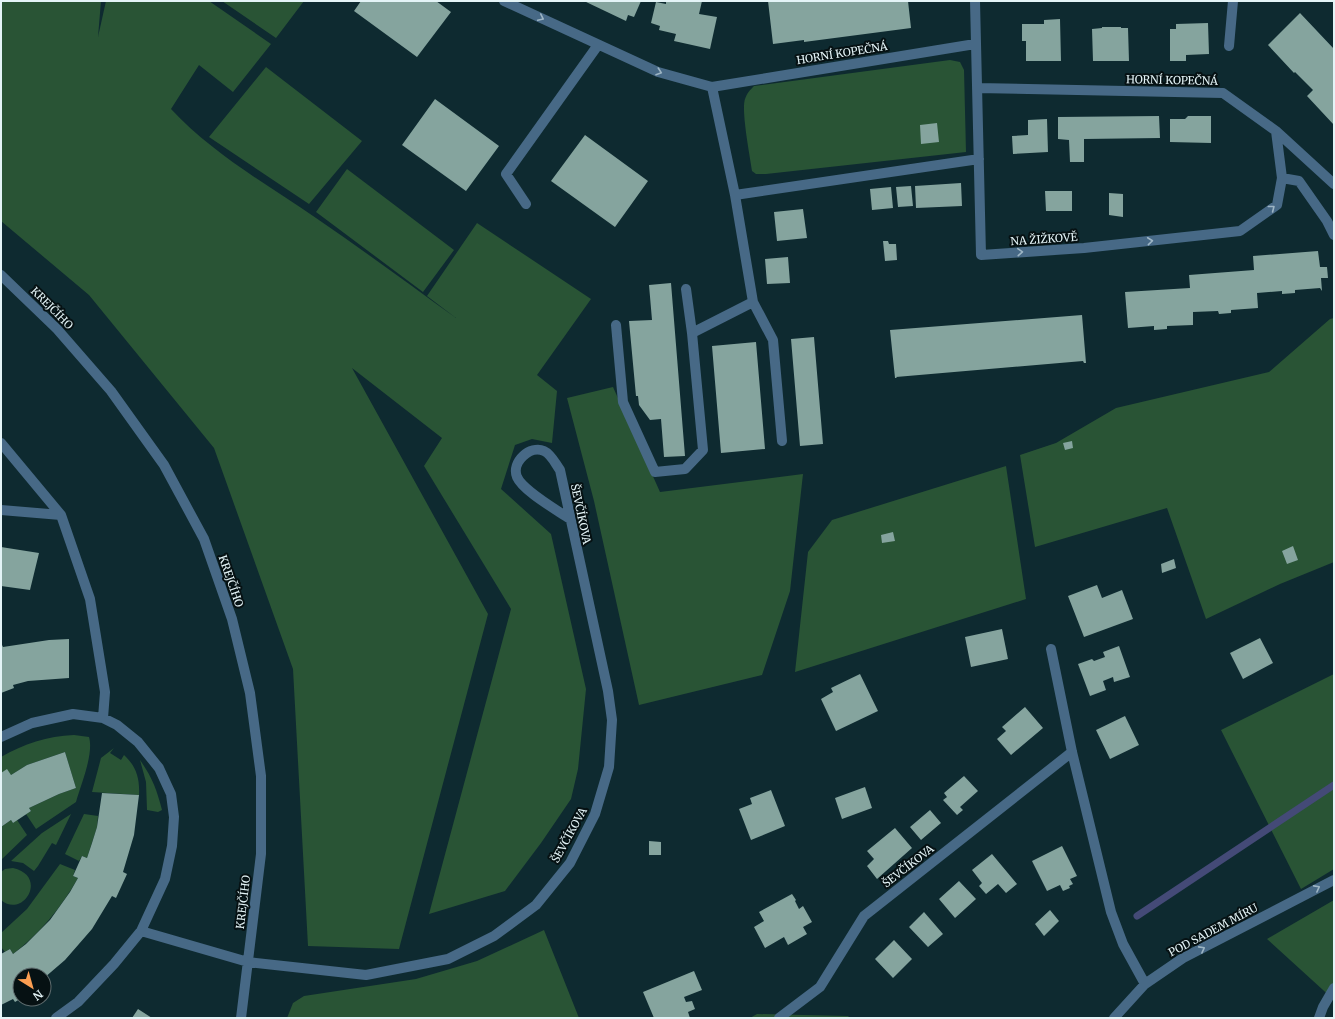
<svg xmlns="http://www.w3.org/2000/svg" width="1335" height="1019" font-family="Merriweather,serif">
  <rect width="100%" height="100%" fill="#0e2a30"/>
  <path fill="#295435" d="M1,1H101L98,37L106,1H209L271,44L233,92L199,65L171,109C212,153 266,184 316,218C363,250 410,285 456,318L427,296L477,223L591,299L537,375L557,391L552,443L532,439L515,445L501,489L551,534L586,689L578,769L571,799L541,843L505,891L429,914L511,609L424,466L442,438L352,368L488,614L399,949L308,946L293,669L214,448L89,295L1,221Z
    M222,1H304L276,38Z
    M950,60L960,62L964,70L966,152L766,174H756L752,171C750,156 741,111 745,99C747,93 750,90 754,86Z
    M266,67L362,141L309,204L209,137Z
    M347,169L454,250L423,292L316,212Z
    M1334,318V562L1280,584L1206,619L1167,508L1035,547L1020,455L1056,443L1116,408L1269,372L1330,319Z
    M613,387L660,492L803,474L790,591L762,675L639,705L594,501L567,398Z
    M1006,466L1026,599L795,672L808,552L832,520Z
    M1334,674V869L1301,889L1221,730Z
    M74,735L89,737C94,754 81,784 76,802L36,829L26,814L31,811L29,808L59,794L76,788L65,752L27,765L11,775L1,773V757C24,744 47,736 74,735Z
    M114,748L110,753L121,760L124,755C136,766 140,778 139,795L92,792L101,758Z
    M140,760C152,777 157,790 162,810L158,812L147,810L146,782Z
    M71,814L56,845L52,843L38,866L34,871L23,863L11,861L42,833Z
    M84,814L98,816L97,827L87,858L82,856L79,861L65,854Z
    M11,820L13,823L17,820L27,835L1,860V827Z
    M60,864L75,870L73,876L78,878C61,908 40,933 13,954L10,949L5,952L1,947V933L27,909Z
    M13,868C49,876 23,919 1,900V872L5,869Z
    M1334,900V1000L1267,939Z
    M544,930L579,1018H287L293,1003L304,996L416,979L477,961Z
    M757,1014L848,1016L850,1018H750Z"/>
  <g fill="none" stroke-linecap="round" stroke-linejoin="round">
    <path stroke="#444a77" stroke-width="7" d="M1137,916L1334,785"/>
  </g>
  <path fill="#85a49e" d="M361,1H436L451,12L417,57L354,11Z
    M584,1H641L634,17L628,15L626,21Z
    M666,1H702L699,14L717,17L710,49L674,41L676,34L659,30L660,26L651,23L656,2L666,4Z
    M768,1H908L911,28L804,42V40L773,44Z
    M1300,13L1334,49V125L1307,96L1313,90L1295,72L1294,73L1268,45Z
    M1060,19L1061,61H1026V41H1022V24H1044V20Z
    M1208,23L1209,54L1186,55V61H1170V29H1176V24Z
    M1102,27H1121V28H1128L1129,61H1093L1092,29L1102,28Z
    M435,99L499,146L466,191L402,145Z
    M1159,116L1160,138L1084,139V162H1070L1069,140L1058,139V117Z
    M1188,116H1211V143L1170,142V119H1185Z
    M1047,119L1048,152L1013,154L1012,136L1028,135V120Z
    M937,123L939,142L921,144L920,125Z
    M585,135L648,181L615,227L551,181Z
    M961,183L962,206L916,208L915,186Z
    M911,186L913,206L898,207L896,187Z
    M891,187L893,208L872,210L870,189Z
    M1045,191H1072V211H1046Z
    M1109,193L1123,194V217L1109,215Z
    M803,209L807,238L777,241L774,212Z
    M883,241H888L889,244H896L897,260L885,261Z
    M1318,251L1320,267H1327L1328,278H1321L1322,291L1320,288L1295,290V293L1282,294V291L1257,293L1258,308L1231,310V313L1219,314L1218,311L1193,312V325L1167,326V329L1154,330V326L1128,328L1125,292L1190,288L1189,275L1254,270L1253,256Z
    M788,257L790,283L767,284L765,259Z
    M671,283L685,456L664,457L661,419L650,420L639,405L638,396H636L629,321L652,320L649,285Z
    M1082,315L1086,363H1084L1083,361L896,377L897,378H895L890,330Z
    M814,337L823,444L800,446L791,339Z
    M756,342L765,449L721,453L712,346Z
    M1072,441L1073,448L1065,450L1063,443Z
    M893,532L895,541L882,543L881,535Z
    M1293,546L1298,560L1287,564L1282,551Z
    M1,547L39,553L30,590L1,586Z
    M1174,559L1176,568L1162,573L1161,564Z
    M1097,585L1102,598L1122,590L1133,619L1084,637L1068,596Z
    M1002,629L1008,659L971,667L965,637Z
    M1260,638L1273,663L1243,679L1230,653Z
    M69,639V678L28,681L13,685L14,688L1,693V643L3,647L49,640Z
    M1119,646L1130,677L1114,682L1113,677L1103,681L1106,690L1090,696L1078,664L1092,659L1094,661L1105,657L1103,652Z
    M860,674L878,711L836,731L821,699L833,692L831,688Z
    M1025,707L1043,728L1011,755L997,739L1006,731L1002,727Z
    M1125,716L1139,745L1110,759L1096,730Z
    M65,752L76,788L59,794L29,808L31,811L13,823L11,820L1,827V773L7,769L11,775L27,765Z
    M964,776L978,791L960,807L963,810L957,815L943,800L947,797L944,793Z
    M865,787L872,808L842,819L835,798Z
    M771,790L785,826L751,840L739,809L752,804L750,798Z
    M102,793L139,795L134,835L123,872L127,874L116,898L112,896L92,929L65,960L44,978V975H20V999L15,1002L13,999L1,1005V954L10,949L13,954L26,944L50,920L70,892L78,878L73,876L82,856L87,858L92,843L97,827Z
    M930,810L941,823L921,840L910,827Z
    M895,828L912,848L877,879L867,866L874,859L867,851Z
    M649,841L661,842V855H649Z
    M1062,846L1077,876L1070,879L1073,884L1069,886L1070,888L1063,891L1060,885L1047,891L1032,861Z
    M992,854L1017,884L1006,893L998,884L986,894L979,886L982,883L972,870Z
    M959,881L976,899L955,918L939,899Z
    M792,894L796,900L795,901L799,909L803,906L812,922L803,927L807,934L788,945L784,937L765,948L754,927L764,921L759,912Z
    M1050,910L1059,921L1044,936L1035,924Z
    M924,912L943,934L928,947L909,927Z
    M894,940L912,959L893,978L875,959Z
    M694,971L702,990L684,997L686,1002L692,1001L695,1009L688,1012L690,1018H654L643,992Z
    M138,1009L152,1018H132Z"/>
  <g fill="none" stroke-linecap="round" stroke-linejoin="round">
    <path stroke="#476986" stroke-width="10" d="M504,1L658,72L712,87L975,44
      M975,1L981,255L1084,248L1240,231L1277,205L1282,178L1276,131
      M1229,46L1233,1
      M712,87L735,195L753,302L773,340L782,441
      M977,88L1223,93L1276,131L1334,184
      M1282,178L1299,181L1327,221L1334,235
      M735,195L979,159
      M526,204L506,174L598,45
      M1,275L57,329L111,391L164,465L204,539L232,619L250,693L261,776V854L241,1018
      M616,325L623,402L655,472L685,469L703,450L692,333L686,289
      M692,333L753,302
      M1,443L61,515L90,599L105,692L103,718
      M1,510L61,515
      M1051,649L1072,752L1111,912L1123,944L1145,984
      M1,737L32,723L73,714L103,718L117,725L138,742L159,768L171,794L174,817L172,846L165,879L141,931L114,964L78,1002L56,1018
      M141,931L248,962L366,975L448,959L494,936L536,905L570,863L595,814L609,767L612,720L608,691L560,470C555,463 551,454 544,451C530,445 511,462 517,477C523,491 557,510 570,519
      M779,1018L820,987L864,916L1072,752
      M1114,1018L1145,984L1183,958L1334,880
      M1319,1018L1323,1007L1334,988"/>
  </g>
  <defs><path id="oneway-chevron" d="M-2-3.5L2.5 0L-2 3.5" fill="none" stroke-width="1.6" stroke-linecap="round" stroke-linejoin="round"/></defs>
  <g stroke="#9db5c4">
    <use href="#oneway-chevron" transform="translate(541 18) rotate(25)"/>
    <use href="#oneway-chevron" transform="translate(659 72) rotate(19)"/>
    <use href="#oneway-chevron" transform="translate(1272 208) rotate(-38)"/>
    <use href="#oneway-chevron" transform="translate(1150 241) rotate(-6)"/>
    <use href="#oneway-chevron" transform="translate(1020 252) rotate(-4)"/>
    <use href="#oneway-chevron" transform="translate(1317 888) rotate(-28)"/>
    <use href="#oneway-chevron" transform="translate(1202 949) rotate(-28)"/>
  </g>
  <g text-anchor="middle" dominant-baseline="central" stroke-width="4" stroke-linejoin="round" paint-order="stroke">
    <g font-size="11" fill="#e4f4f7" stroke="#061113">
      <text transform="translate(842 53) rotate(-9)">HORNÍ KOPEČNÁ</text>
      <text transform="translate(1172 80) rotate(1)">HORNÍ KOPEČNÁ</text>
      <text transform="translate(1044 239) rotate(-4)">NA ŽIŽKOVĚ</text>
      <text transform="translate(52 308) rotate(45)">KREJČÍHO</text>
      <text transform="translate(581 514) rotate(78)">ŠEVČÍKOVA</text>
      <text transform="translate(231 581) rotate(71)">KREJČÍHO</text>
      <text transform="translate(569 835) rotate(-61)">ŠEVČÍKOVA</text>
      <text transform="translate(908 866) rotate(-38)">ŠEVČÍKOVA</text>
      <text transform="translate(243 902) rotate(-83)">KREJČÍHO</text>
      <text transform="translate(1213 930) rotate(-28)">POD SADEM MÍRU</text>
    </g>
  </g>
  <rect width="1335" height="1019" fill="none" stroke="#e4f4f7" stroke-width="4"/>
  <g transform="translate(32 987) rotate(143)"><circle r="19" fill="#061113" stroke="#5f6c6e"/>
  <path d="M0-3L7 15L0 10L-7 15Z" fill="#fb9e52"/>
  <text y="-6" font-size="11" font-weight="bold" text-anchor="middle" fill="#e4f4f7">N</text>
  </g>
</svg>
